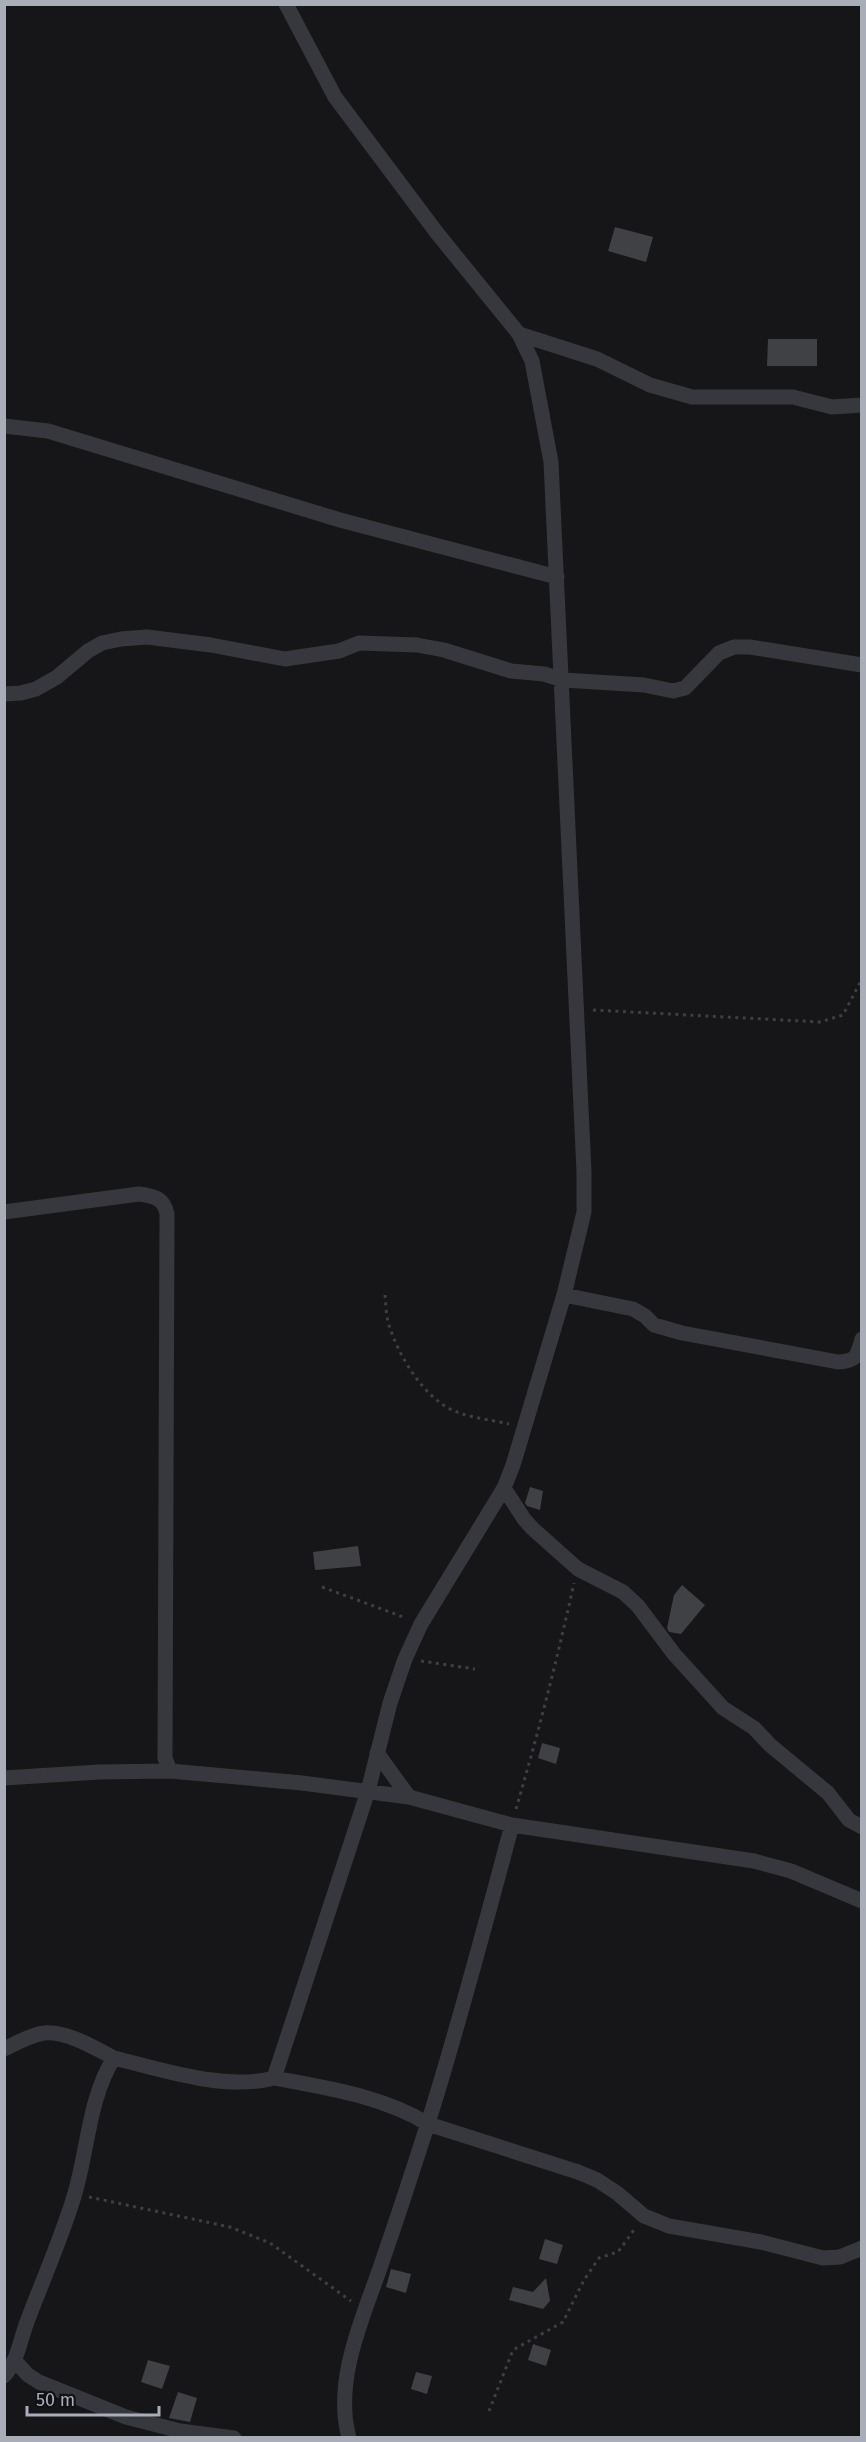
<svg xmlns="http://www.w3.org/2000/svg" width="866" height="2442" font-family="'Fira Sans',sans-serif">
  <rect width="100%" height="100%" fill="#161618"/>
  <path fill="#404145" d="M615,227L653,237L646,262L608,251Z
    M768,339H817V366H767Z
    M530,1487L543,1491L540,1510L527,1506L525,1503Z
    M358,1546L361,1566L315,1570L313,1552Z
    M682,1585L705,1605L681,1634L669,1632L667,1628L674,1595Z
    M542,1743L560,1748L556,1764L538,1758Z
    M545,2239L563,2245L557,2264L539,2259Z
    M391,2269L411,2274L406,2293L386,2287Z
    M546,2278L550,2301L543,2309L509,2300L513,2287L533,2292Z
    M533,2344L551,2350L546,2366L528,2360Z
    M148,2360L170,2366L162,2389L141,2382Z
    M416,2372L432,2376L427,2394L411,2389Z
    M178,2392L197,2398L190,2422L169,2418Z"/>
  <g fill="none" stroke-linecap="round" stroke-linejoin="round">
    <path stroke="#3d3f44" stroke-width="3" stroke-dasharray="3 4.5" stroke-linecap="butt" d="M593,1010L820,1022L843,1015L862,979
      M385,1295C386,1306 386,1318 390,1328C399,1355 418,1387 442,1404C459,1417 488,1419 509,1424
      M322,1587L406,1618
      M421,1661L475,1669
      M516,1809C538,1734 557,1660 574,1583
      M89,2197L230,2227L270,2243L351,2301
      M489,2411L513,2350L563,2322L584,2280L599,2258L618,2252L634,2230"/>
    <path stroke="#37383d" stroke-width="15" d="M519,334L597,359L650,385L692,397H793L832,407L862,405
      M4,426L48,431L340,520L557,577
      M4,694L21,693L36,689L57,677L88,651L102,643L121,639L147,637L211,645L285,659L339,651L359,643L417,645L444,650L511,671L544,674L563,680L644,685L673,691L685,688L719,653L734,647H750L862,665
      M4,1212L139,1194C154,1196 164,1198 167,1214L165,1758L170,1771L302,1783L409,1797L512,1825L754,1861L791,1871L862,1901
      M564,1295L633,1309L645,1316L654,1325L682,1333L838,1362C857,1361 857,1356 862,1339
      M504,1488L524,1519L533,1529L578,1569L623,1592L638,1606L674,1654L723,1708L754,1728L770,1745L828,1793L849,1820L862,1827
      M377,1753L409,1797
      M4,1778L99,1772L170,1771
      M4,2049C17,2043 30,2035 44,2033C67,2031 95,2048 114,2058
      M274,2078C327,2088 382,2096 428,2124L578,2172L597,2180L617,2193L644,2216L669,2226L761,2242L823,2258L840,2257L862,2248
      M15,2361L28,2375L39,2382L126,2417L180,2431L234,2438
      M4,2376C18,2361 20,2340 27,2322C43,2279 62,2237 75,2193C88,2149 89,2097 114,2058C163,2070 225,2091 274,2078L368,1791L390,1703L405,1659L421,1624L504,1488L513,1465L564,1295L584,1212V1172L551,462L532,361L519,334L437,233L335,97L286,4
      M349,2438C333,2379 364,2316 382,2262C398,2216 413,2170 428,2123C459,2025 485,1925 512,1825"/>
  </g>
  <rect width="866" height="2442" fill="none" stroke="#a8adb8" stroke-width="12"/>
  <path d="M27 2406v9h132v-9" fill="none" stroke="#a8adb8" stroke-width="3"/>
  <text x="36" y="2406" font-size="18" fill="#a8adb8" stroke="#111113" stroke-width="4.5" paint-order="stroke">50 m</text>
</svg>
